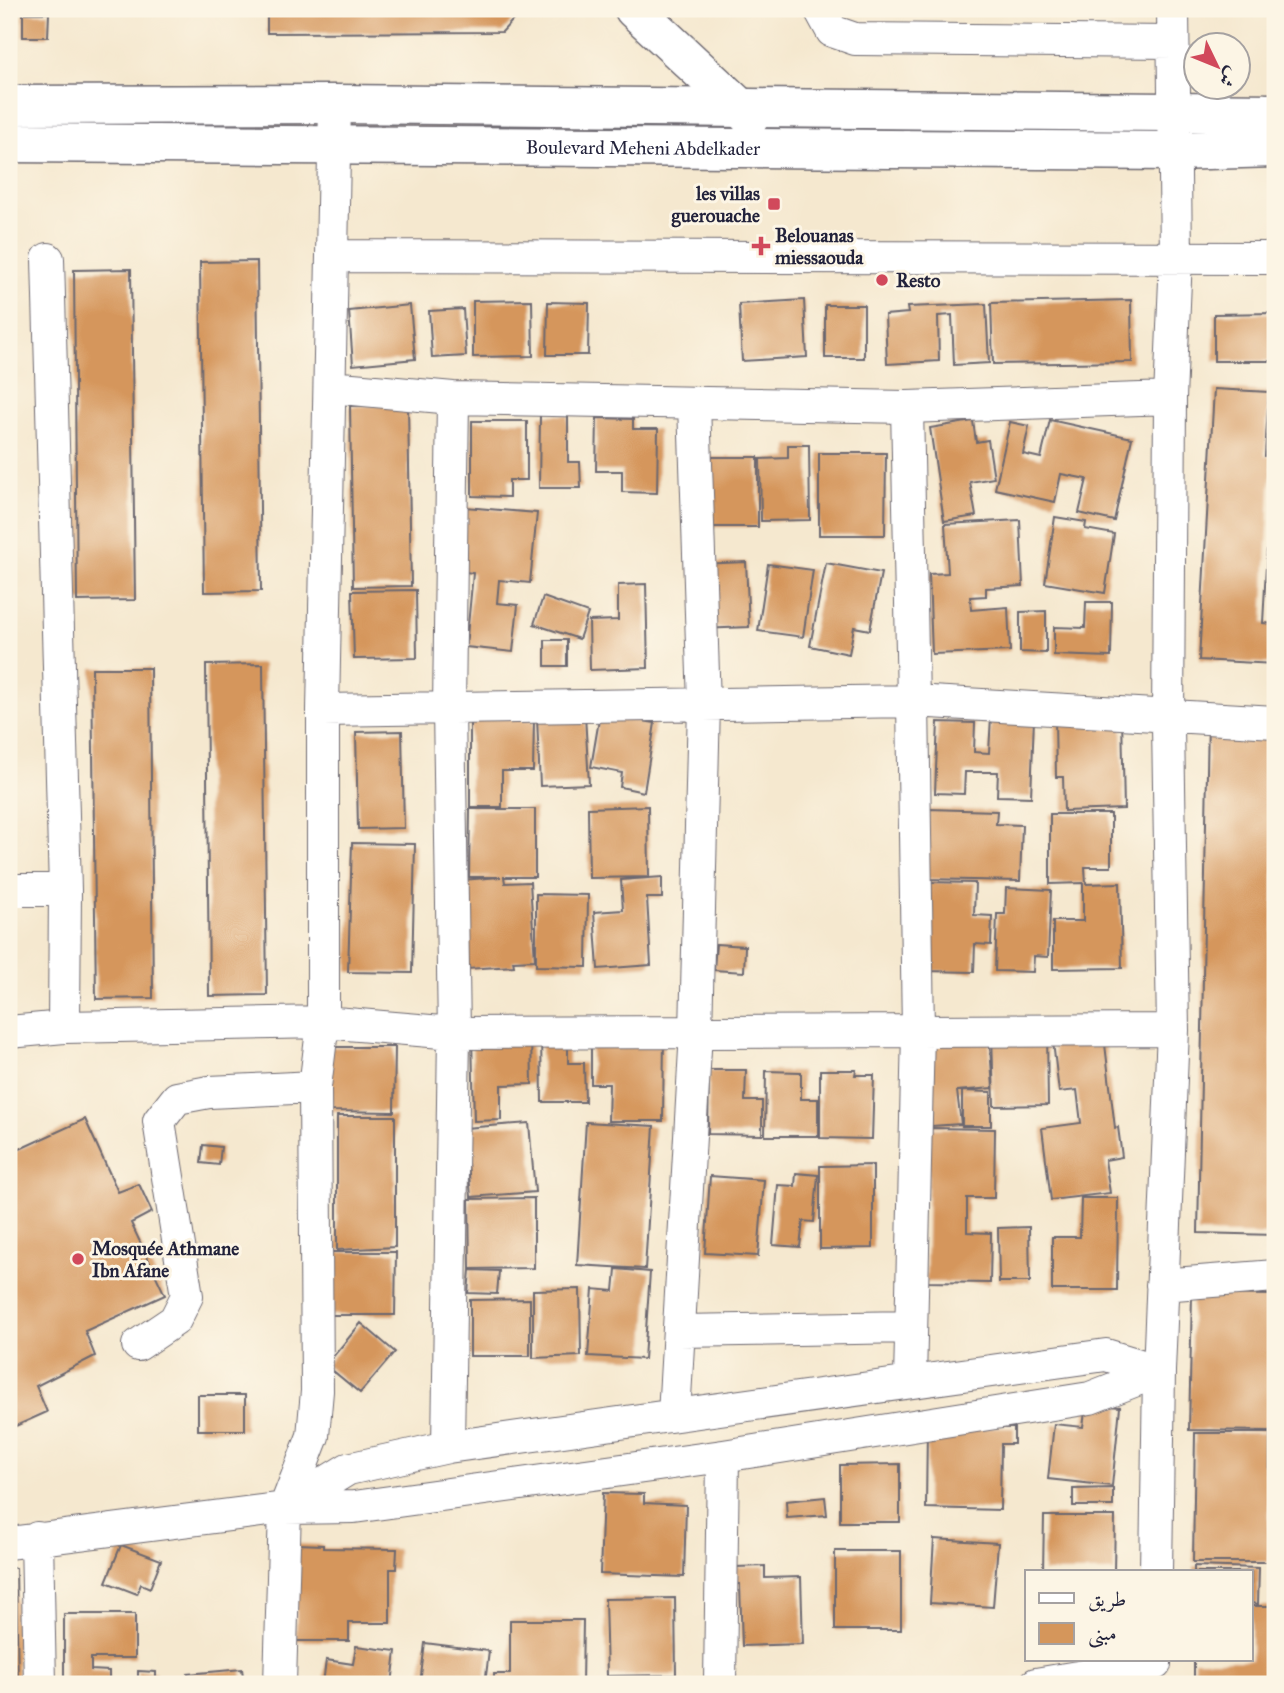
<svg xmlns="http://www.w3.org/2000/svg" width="1284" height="1693" font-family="'IM FELL Great Primer',Amiri,serif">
  <rect width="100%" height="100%" fill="#fcf5e5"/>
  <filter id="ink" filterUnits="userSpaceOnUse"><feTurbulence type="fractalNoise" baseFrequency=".0143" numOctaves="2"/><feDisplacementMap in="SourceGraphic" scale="14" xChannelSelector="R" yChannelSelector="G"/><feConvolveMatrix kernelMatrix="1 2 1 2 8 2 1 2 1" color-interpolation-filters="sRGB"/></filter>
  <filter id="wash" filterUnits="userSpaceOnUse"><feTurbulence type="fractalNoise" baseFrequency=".00686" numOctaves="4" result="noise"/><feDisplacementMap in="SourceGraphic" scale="28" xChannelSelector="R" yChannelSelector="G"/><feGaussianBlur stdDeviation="1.57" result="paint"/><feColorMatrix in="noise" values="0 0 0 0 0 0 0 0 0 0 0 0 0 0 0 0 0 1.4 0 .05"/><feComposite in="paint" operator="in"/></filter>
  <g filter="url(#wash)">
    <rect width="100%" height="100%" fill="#f5e8cf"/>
    <g id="blocks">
      <path fill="#d5965b" d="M267,9H523L502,32L267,33Z
        M23,13H49L48,37H23Z
        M257,261L261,591L204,592L200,262Z
        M131,269L135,600L77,601L74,270Z
        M532,300L533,356L473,357V301Z
        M804,300L807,357L742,361L739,304Z
        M1131,300L1132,362L993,364L991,303Z
        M548,302L589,303L588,355H547Z
        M986,304L989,363L954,365L952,315L938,316L939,361L887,364L885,315L908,313L907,307Z
        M410,305L415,359L353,365L349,311Z
        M825,305H864V358H825Z
        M463,309L466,356L432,358L429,311Z
        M1275,313V361H1214V314Z
        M1214,389L1269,392L1265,456H1272L1263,623L1275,624V664L1199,660Z
        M408,405L411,586L353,587L350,406Z
        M540,415H568V462H580L581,488H539Z
        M597,418L633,419V429H658L657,493L622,492V471H596Z
        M1050,420L1132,438L1114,521L1079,513L1087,479L1061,474L1055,502L995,489L1010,422L1029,426L1023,454L1041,458Z
        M472,421H527V480H509V497L472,496Z
        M973,421L976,442L988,440L994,478L970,482L976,516L944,521L930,428Z
        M788,445H809L810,520L761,521L760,459L788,458Z
        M819,453H886L885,535H819Z
        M704,457H758V527H704Z
        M465,507L537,513L530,583L499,580L497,603L518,605L513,652L466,647L473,573L459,571Z
        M1055,517L1086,522L1085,529L1114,534L1105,593L1045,583Z
        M1020,520L1023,586L986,588V596L970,597L971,610L1008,607L1010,651L932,654L929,574L948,573L945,524Z
        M746,562L749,627L701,629L698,564Z
        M826,563L881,573L870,630L854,627L849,654L810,646Z
        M768,564L813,570L803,637L758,631Z
        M646,584L648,668L590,670L589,621L618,620V585Z
        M416,590L417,658L354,659L352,591Z
        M543,597L588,613L579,639L534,624Z
        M1086,602H1112L1111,657L1054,655V627L1085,628Z
        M1046,611V653L1020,652V612Z
        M545,640H567V666H545Z
        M263,664L267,995L209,996L206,665Z
        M92,668H150L153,998L96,999Z
        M600,714L655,723L644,792L620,787L622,773L591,767Z
        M470,715L534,720L533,771H502V807H470Z
        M585,715L589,784L540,786L537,718Z
        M991,716L1034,718L1031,797L997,796L998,772H965L964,794L935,793L938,722L975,723L974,752L989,753Z
        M1122,716L1124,809L1064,811L1063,777H1056L1055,718Z
        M1208,721L1275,722L1271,1184H1275V1235L1198,1233Z
        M402,731L404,828L358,829L356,732Z
        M648,806L649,877L589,878L588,808Z
        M470,809H535V877H504L505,883L530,882L535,960L513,961L514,966L466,969L461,880L501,877H469Z
        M928,809L997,811L996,824L1022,825L1020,881L925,879Z
        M1050,814H1111V867H1085L1086,884L1120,883L1122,968L1053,969V921H1083V883L1050,884Z
        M352,843L415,844L412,973L348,972Z
        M662,877V898H647L651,965L598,969L594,912L623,910L621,880Z
        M927,882L975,883L974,915L992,916L991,945L975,944L974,972L925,971Z
        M1006,888L1051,890L1048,957L1034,956L1033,972L995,971L997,914H1005Z
        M536,894L588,895L587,967L536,966Z
        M716,944L745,946L744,972L714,970Z
        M1047,1031L1048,1105L994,1106L992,1032Z
        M568,1032V1063H584L585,1102H542L541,1033Z
        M531,1035L532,1084L501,1085V1120L474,1121L472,1036Z
        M591,1035H664L663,1121H608L609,1084H591Z
        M989,1035L993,1088L957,1091L961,1124L931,1126L926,1039Z
        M1104,1036L1115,1128L1118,1127L1122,1157L1105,1160L1110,1193L1051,1200L1042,1128L1081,1123L1077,1090L1059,1092L1053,1042Z
        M331,1047H395L394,1112L331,1111Z
        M709,1070H746L745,1101H762V1135L708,1134Z
        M820,1070H856L855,1075H874L872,1139L820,1138Z
        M766,1071L801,1072V1099H818V1136H765Z
        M962,1091L991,1092V1126H962Z
        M337,1116H395V1247L337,1250Z
        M85,1119L118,1192L139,1184L152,1212L131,1223L165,1295L85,1331L95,1356L36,1386L47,1412L9,1429V1154Z
        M586,1122L654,1126L645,1269L577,1265Z
        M529,1123L535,1192L471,1197L465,1128Z
        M929,1128L995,1129L994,1198H967V1232L991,1233L990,1283L926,1282Z
        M203,1145L221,1147L219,1165L201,1163Z
        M873,1165V1248L820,1249V1166Z
        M796,1173L818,1175L814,1222L803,1221L800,1247L773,1245L778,1185L795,1186Z
        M710,1176L764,1180L758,1256L705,1253Z
        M534,1198V1268L470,1269L469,1199Z
        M1081,1198H1118L1117,1290H1052V1237H1080Z
        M1029,1227L1030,1282H999L998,1228Z
        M329,1252H396L395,1315H329Z
        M616,1269L650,1272L644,1359L588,1356L593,1289L614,1291Z
        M470,1270L499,1271L497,1294L468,1293Z
        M580,1289L581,1356L533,1358V1290Z
        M1192,1294L1275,1295L1273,1431L1189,1430Z
        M530,1299V1356H470V1300Z
        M361,1323L395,1352L360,1393L326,1365Z
        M198,1395H245V1430H198Z
        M1086,1404L1120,1407L1112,1486L1048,1479L1054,1424L1083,1427Z
        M927,1427L1014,1428V1444H1001L1000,1510L926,1508Z
        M1195,1433H1270L1269,1562H1193Z
        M900,1464V1522H840V1465Z
        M1113,1488V1506H1073V1489Z
        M603,1493L644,1494V1503L686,1505L684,1577L600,1574Z
        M825,1497L827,1515L787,1518L786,1501Z
        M1044,1516H1115L1114,1572H1043Z
        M934,1539L998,1543L993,1607L930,1603Z
        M297,1544L323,1545V1548L397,1549L396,1569H390V1623H349V1641H296Z
        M121,1545L161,1560L150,1588L141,1584L137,1594L106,1582Z
        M835,1551H901V1630H835Z
        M765,1566V1578L801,1577L803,1644L742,1646L740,1584H735V1567Z
        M1194,1566L1259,1568L1258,1604L1251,1603V1572H1194Z
        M9,1568H16L18,1684H9Z
        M675,1598L676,1675L607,1676L605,1599Z
        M1251,1606H1275V1684H1194V1660H1251Z
        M64,1614H135V1658H91V1670L109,1671V1684H64Z
        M510,1620H583L582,1684H494V1674H510Z
        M425,1643L489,1651L485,1684H420Z
        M356,1646L396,1651L392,1684H323L326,1660L353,1664Z
        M242,1669L244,1684H189L188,1674Z
        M138,1671L156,1672V1684H138Z"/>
    </g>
  </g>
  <g filter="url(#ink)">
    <use href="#blocks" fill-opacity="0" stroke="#6c676f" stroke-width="2"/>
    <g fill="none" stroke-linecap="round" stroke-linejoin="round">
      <g stroke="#6c676f" stroke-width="34">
        <path id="minor" d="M820,9L832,31L855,39L1173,42
          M333,256L1275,258
          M907,407L1170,398
          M323,710L913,701L907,407L453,398L330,387
          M9,890H65L48,259
          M64,1027L65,890
          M9,1032L64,1027L323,1022L454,1033L1173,1030L1168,725L1170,398L1176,257L1173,9
          M1162,1285L1275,1276
          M679,1331L911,1327
          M138,1345L175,1320L187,1296L159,1121L177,1098L209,1092L315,1087
          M910,1381L918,1031L913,701L1275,722
          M674,1415L696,1032L704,704L694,404
          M448,1447L454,1033L449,709L453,398
          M286,1507L348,1469L448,1447L1106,1355L1159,1371
          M37,1538L40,1684
          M9,1543L285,1508L354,1507L723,1456L1090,1398L1159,1371
          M1156,1572L1159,1371L1173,1030
          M280,1684L285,1508L313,1436L317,1391L315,1087L323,1022V710L335,104
          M720,1684L723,1456
          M1036,1684L1155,1664V1660"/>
      </g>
      <g stroke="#6c676f" stroke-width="41">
        <g id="major">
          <path d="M634,9L750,117"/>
          <path d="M9,105L335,104L1275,113"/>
          <path id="s1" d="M9,143L1174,151L1275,148"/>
        </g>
      </g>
      <use href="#minor" stroke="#fff" stroke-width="32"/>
      <use href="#major" stroke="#fff" stroke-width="38"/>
    </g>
  </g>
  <g fill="#d1495b" stroke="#fcf5e5" stroke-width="2.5">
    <rect x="767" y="197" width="14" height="14" rx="3.5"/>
    <path d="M757.5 235.5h7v7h7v7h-7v7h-7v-7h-7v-7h7z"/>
    <circle cx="882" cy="280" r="7"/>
    <circle cx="78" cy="1259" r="7"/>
  </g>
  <g text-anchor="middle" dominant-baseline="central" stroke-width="6" stroke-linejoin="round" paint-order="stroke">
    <g font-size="19" fill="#22223b" stroke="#fcf5e5">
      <text stroke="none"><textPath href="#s1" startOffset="634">Boulevard Meheni Abdelkader</textPath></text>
    </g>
    <g font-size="19" font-weight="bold" fill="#22223b" stroke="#fcf5e5" text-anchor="start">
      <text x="760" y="193" text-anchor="end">les villas<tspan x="760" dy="22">guerouache</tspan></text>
      <text x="775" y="235">Belouanas<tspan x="775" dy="22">miessaouda</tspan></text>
      <text x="896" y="280">Resto</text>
      <text x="92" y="1248">Mosquée Athmane<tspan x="92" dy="22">Ibn Afane</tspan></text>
    </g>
  </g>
  <rect width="1284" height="1693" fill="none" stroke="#fcf5e5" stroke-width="35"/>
  <rect x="1025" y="1570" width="228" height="91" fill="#fcf5e5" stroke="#a5a1a1" stroke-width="2"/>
  <rect x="1039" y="1593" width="35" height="10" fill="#ffffff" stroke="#a5a1a1" stroke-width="2"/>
  <text x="1088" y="1606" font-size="21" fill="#22223b">طريق</text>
  <rect x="1039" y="1623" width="35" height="21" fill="#d5965b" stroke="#a5a1a1" stroke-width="2"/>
  <text x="1088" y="1640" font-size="21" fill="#22223b">مبنى</text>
  <g transform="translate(1217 66) rotate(133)"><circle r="33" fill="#fcf5e5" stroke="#a5a1a1" stroke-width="2"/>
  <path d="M0-5L12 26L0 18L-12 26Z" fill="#d1495b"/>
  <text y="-10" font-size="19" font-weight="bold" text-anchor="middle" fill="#22223b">ش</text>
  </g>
</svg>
